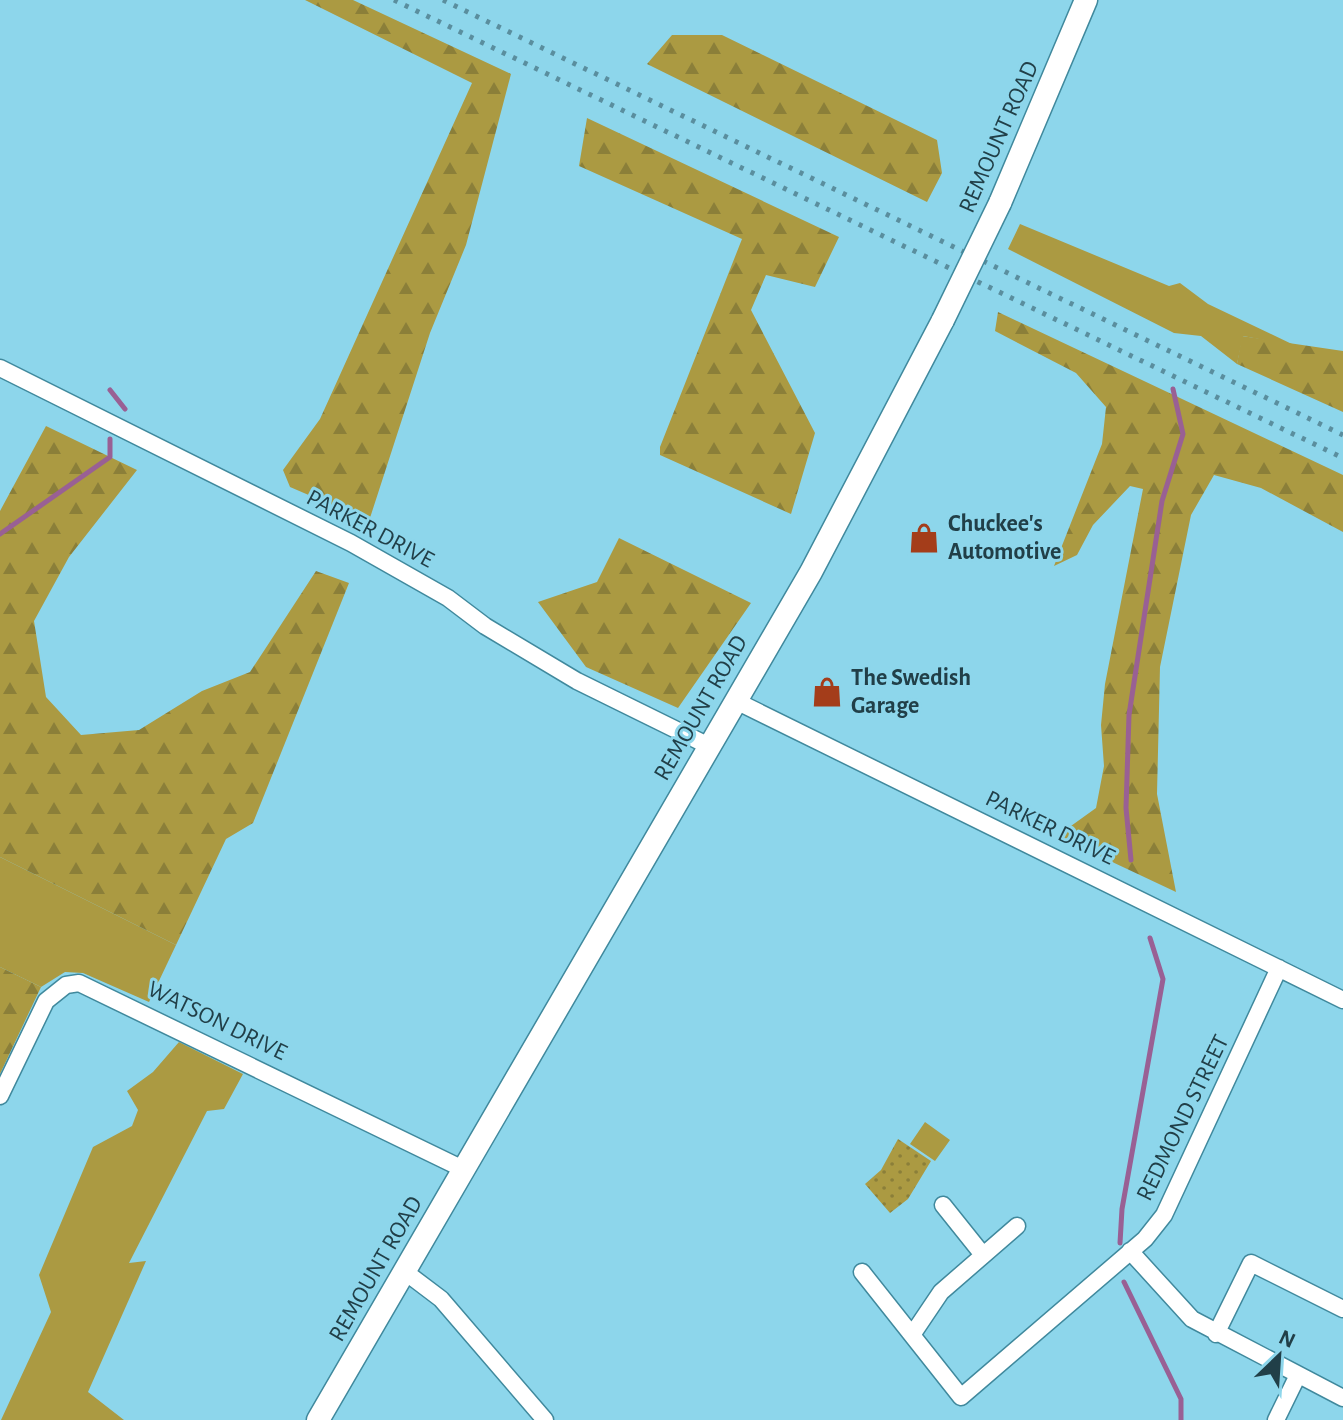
<svg xmlns="http://www.w3.org/2000/svg" width="1343" height="1420" font-family="'Alegreya Sans',sans-serif">
  <defs>
    <pattern id="forest-firs" width="22" height="20" patternUnits="userSpaceOnUse" patternTransform="scale(2)"><rect width="22" height="20" fill="#ab9a42"/><path d="M5 1l3.5 6h-7zM16 11l3.5 6h-7z" fill="#8b7f39"/></pattern>
    <pattern id="park-dots" width="8" height="8" patternUnits="userSpaceOnUse" patternTransform="scale(2)"><rect width="8" height="8" fill="#ab9a42"/><path d="M2 2h.1M6 6h.1" fill="none" stroke="#8b7f39" stroke-width="1.8" stroke-linecap="round"/></pattern>
  </defs>
  <rect width="100%" height="100%" fill="#8dd6eb"/>
  <path fill="#ab9a42" d="M1020,224L1169,286L1180,283L1208,304L1296,346L1243,336L1237,364L1201,336L1174,333L1008,249Z
    M0,857L176,945L149,1002L83,973L65,972L41,987L0,967Z
    M179,1042L243,1074L224,1109L207,1111L129,1263L146,1261L88,1392L124,1420H1L51,1312L39,1275L93,1147L132,1126L138,1110L127,1091L153,1072Z
    M925,1122L950,1140L935,1161L910,1144Z"/>
  <path fill="url(#forest-firs)" d="M305,0H353L511,74L466,245L430,333L369,521L290,487L283,470L320,419L472,83Z
    M672,35H722L937,140L942,173L927,202L647,64Z
    M587,118L839,237L815,287L766,275L751,310L815,433L791,514L660,455V447L742,239L579,166Z
    M998,312L1343,475V532L1261,488L1214,475L1191,515L1160,667L1157,794L1176,892L1057,836L1096,808L1104,766L1101,725L1105,684L1143,489L1130,486L1093,525L1077,555L1054,566L1102,444L1106,407L1076,373L995,331Z
    M1242,336L1343,351V412L1237,364Z
    M46,426L137,470L69,557L34,621L46,697L81,735L139,730L202,691L250,672L316,571L349,583L253,823L226,839L176,945L0,857V511Z
    M619,538L751,603L678,708L586,667L538,602L597,582Z
    M0,967L41,987L0,1074Z"/>
  <path fill="url(#park-dots)" d="M898,1139L931,1161L908,1199L890,1213L865,1184L881,1170Z"/>
  <g fill="none" stroke-linecap="round" stroke-linejoin="round">
    <path stroke="#996094" stroke-width="5" d="M110,390L125,409
      M0,534L110,457V439
      M1131,860L1126,808L1129,715L1162,501L1183,434L1173,389
      M1120,1243L1122,1209L1163,979L1150,938
      M1124,1282L1181,1399V1420"/>
    <g stroke="#40899d" stroke-width="19">
      <path id="street" d="M0,368L351,543L448,598L485,626L577,681L709,746
        M736,701L1343,1000
        M0,1096L46,1001L66,985L79,983L463,1169
        M943,1205L983,1255
        M1130,1251L1192,1319L1343,1398
        M404,1271L441,1299L545,1420
        M862,1272L961,1397L1145,1239L1164,1215L1279,968
        M1216,1334L1251,1263L1343,1309
        M912,1335L941,1292L1017,1226
        M1276,1420L1298,1375"/>
    </g>
    <g stroke="#40899d" stroke-width="25">
      <path id="secondary" d="M1000,203L1086,0
        M318,1420L811,572L943,320"/>
    </g>
    <use href="#street" stroke="#fff" stroke-width="16"/>
    <use href="#secondary" stroke="#fff" stroke-width="22"/>
    <path stroke="#5a8e9e" stroke-width="5" stroke-dasharray="4 8" stroke-linecap="butt" d="M394,0L1343,458
      M443,0L1343,435"/>
    <g stroke="#40899d" stroke-width="25" stroke-linecap="butt">
      <path id="secondary-bridge" d="M943,320L1000,203"/>
    </g>
    <use href="#secondary-bridge" stroke="#fff" stroke-width="22"/>
  </g>
  <defs>
    <g id="shop-bare" transform="scale(2.4)"><path d="M-5-2.5h2.3a2.7 3.5 0 0 1 5.4 0H5L5.5 6h-11ZM-1.5-2.5h3a1.5 2.3 0 0 0-3 0Z" fill="#a43d1a" stroke="#8dd6eb" stroke-width="2.5" paint-order="stroke"/></g>
  </defs>
  <g fill-rule="evenodd">
    <use href="#shop-bare" x="924" y="538"/>
    <use href="#shop-bare" x="827" y="692"/>
  </g>
  <g text-anchor="middle" dominant-baseline="central" stroke-width="6" stroke-linejoin="round" paint-order="stroke">
    <g font-size="24" fill="#213f48" stroke="#8dd6eb">
      <text transform="translate(999 137) rotate(-66)">REMOUNT ROAD</text>
      <text transform="translate(370 529) rotate(28)">PARKER DRIVE</text>
      <text transform="translate(701 708) rotate(-60)">REMOUNT ROAD</text>
      <text transform="translate(1050 828) rotate(26)">PARKER DRIVE</text>
      <text transform="translate(217 1021) rotate(26)">WATSON DRIVE</text>
      <text transform="translate(1183 1118) rotate(-64)">REDMOND STREET</text>
      <text transform="translate(376 1269) rotate(-60)">REMOUNT ROAD</text>
    </g>
    <g font-size="24" font-weight="bold" fill="#213f48" stroke="#8dd6eb" text-anchor="start">
      <text x="948" y="524">Chuckee's<tspan x="948" dy="28">Automotive</tspan></text>
      <text x="851" y="678">The Swedish<tspan x="851" dy="28">Garage</tspan></text>
    </g>
  </g>
  <g transform="translate(1279 1356) rotate(25)" stroke="#8dd6eb" stroke-width="6" paint-order="stroke">
  <path d="M0-6L14 30L0 20L-14 30Z" fill="#213f48"/>
  <text y="-12" font-size="22" font-weight="bold" text-anchor="middle" fill="#213f48">N</text>
  </g>
</svg>
